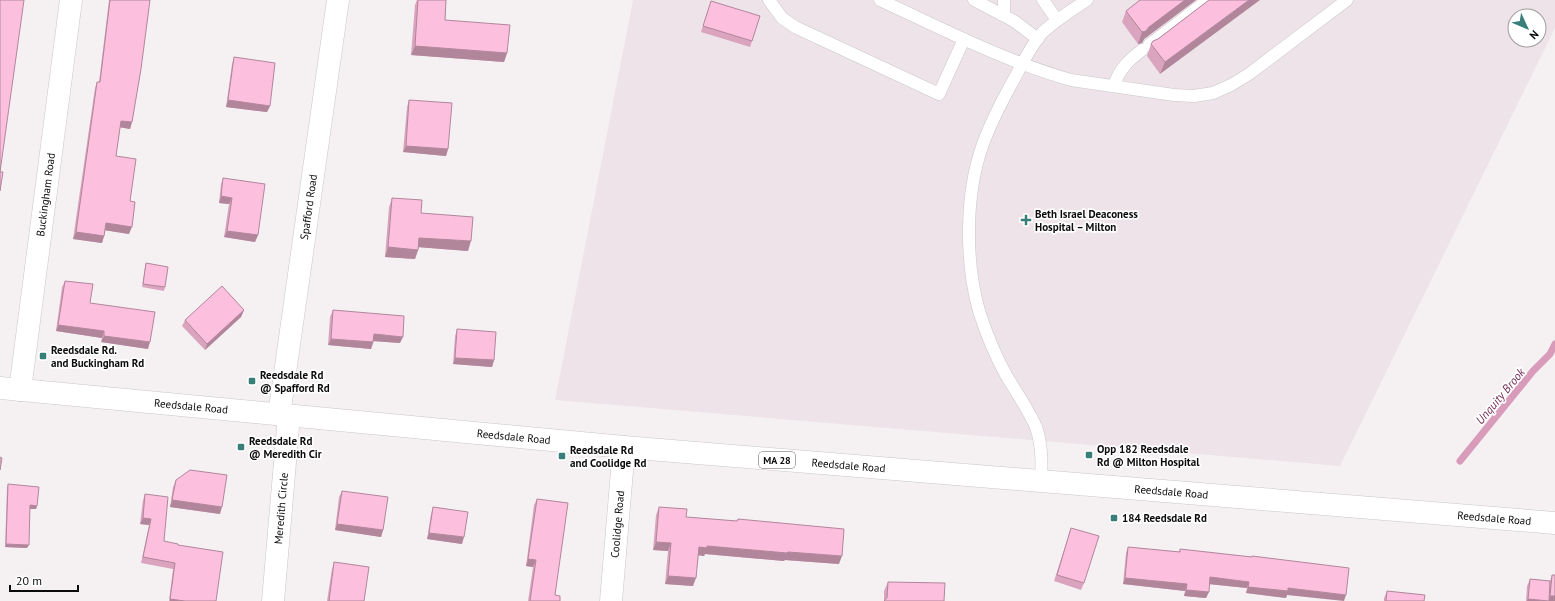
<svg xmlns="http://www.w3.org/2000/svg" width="1555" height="601" font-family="'PT Sans',sans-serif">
  <rect width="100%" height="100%" fill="#f5f1f3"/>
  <path fill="#eee3e8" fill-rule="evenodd" d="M633,0H1555V28L1340,466L555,400ZM1515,16H1539V40H1515Z"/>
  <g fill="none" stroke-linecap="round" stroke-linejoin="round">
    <path stroke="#d89cba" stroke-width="7" d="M1460,461L1533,371L1550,354L1555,344"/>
    <g stroke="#cac6c7" stroke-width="13">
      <path id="service" d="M769,0L782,18L795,27L939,94L964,39
        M880,0C943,29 1004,61 1071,80L1174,95L1194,96L1213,93L1231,85L1249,74L1347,0
        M974,0L1014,21L1038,39
        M1004,0V15
        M1043,0L1057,20
        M1149,45L1208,0
        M1114,86C1119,69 1129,60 1142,50
        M1041,481C1042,462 1042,445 1036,427C1028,409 1016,392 1006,375C995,355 986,333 979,311C965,261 965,193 983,144C991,122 1002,101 1013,81C1022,65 1030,46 1043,32C1056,20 1072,10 1087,0"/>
    </g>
    <g stroke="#cac6c7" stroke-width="23">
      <g id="minor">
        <path id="s1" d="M20,390L71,0"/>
        <path id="s2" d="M279,415L338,0"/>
        <path id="s3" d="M273,601L289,416"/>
        <path id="s4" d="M611,601L624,447"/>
      </g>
    </g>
    <g stroke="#cac6c7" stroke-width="23">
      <g id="primary">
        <path id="s5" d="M0,388L624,447L1555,523"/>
      </g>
    </g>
    <use href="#service" stroke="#fff" stroke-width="12"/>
    <use href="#minor" stroke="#fff" stroke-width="22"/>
    <use href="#primary" stroke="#fff" stroke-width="22"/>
  </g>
  <path fill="#daa4bf" d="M109,0H150L132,122L130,129L120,127L116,156L130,201L129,234L105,230L104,236L102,243L73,239L95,88L97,82H99Z
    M417,0H446L445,20L507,53L504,62L411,55L415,5Z
    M1140,0H1196L1144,39L1142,43L1138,44L1122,22L1126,11Z
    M1209,0L1160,74L1147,56L1151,44Z
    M711,1L752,41L750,47L701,32Z
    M234,57L270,106L267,112L226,107L232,64Z
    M409,100L448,149L446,156L403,152L407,107Z
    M223,178L258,235L255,242L224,237L229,204L219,203L221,184Z
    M392,198L421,213L468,251L419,247L415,259L385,257L389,207Z
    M146,263L165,287L164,291L142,287L145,267Z
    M65,281L90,303L148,349L101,342L102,338L56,331L62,287Z
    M244,310L241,317L205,350L182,326L185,320Z
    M333,310L400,343L374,341L371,349L328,345L330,317Z
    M457,329L494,360L492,367L453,364L455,336Z
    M176,480L220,514L170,507L173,487Z
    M8,484L37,506L36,509H30L27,548L5,547L7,487Z
    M342,491L383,530L381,537L335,530L339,497Z
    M145,494L164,541L178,545L216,601H169L173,569L141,563L149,525L140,524L143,500Z
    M537,499L555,595L560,601H528L533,567L526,566L534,505Z
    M433,507L462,544L427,539L431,514Z
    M659,507L686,517L737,521L738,519L839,564L785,560L784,561L705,554L704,556L698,555L693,586L665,584L668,551L653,550L656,515Z
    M1071,528L1084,583L1081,590L1054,581Z
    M1128,547L1179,552L1180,549L1287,595L1286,598L1246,593L1247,588L1209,584L1206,598L1184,596L1185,591L1123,584L1126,553Z
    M334,562L364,601H327L332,569Z
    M1552,575L1555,601H1526L1527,586L1530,579L1550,581Z
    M888,582L944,601H884V591Z
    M1387,591L1424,601H1384V598Z"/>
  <path fill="#b1869b" d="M1185,0H1196L1144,39L1142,43L1138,44L1142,32Z
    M1249,0H1260L1160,74L1165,62Z
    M415,46L507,53L504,62L411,55Z
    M228,100L270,106L267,112L226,107Z
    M121,121L132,122L130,129L118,127Z
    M406,146L448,149L446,156L403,152Z
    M221,196L232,198L229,204L219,203Z
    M106,223L132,227L129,234L103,230Z
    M227,231L258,235L255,242L224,237Z
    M76,232L104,236L102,243L73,239Z
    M419,238L471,241L468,251L416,247Z
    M388,247L418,250L415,259L385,257Z
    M244,310L241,317L205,350L207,344Z
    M58,325L104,331L102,338L56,331Z
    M374,334L403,337L400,343L372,341Z
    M104,336L150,342L148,349L101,342Z
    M331,339L373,342L371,349L328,345Z
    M455,358L494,360L492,367L453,364Z
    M172,500L222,507L220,514L170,507Z
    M30,505L37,506L36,509H29Z
    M143,518L151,519L149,525L140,524Z
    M337,524L383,530L381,537L335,530Z
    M429,533L464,537L462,544L427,539Z
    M656,542L671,543L668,551L653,550Z
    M6,544L29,545L27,548L5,547Z
    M707,546L842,556L839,564L785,560L784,561L705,554L704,556L696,555L699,547Z
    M528,559L536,560L533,567L526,566Z
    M668,576L696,578L693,586L665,584Z
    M1210,577L1249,582L1247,588L1208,584Z
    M1125,578L1187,584L1185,591L1123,584Z
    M1248,587L1288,588L1346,595L1344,601L1287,595L1286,598L1246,593Z
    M1186,590L1209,592L1206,598L1184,596Z
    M1550,596H1555V601H1548Z
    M170,599L185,601H170Z
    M1528,599L1548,601H1527Z"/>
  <path fill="#fdbfde" stroke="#b1869b" d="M0,0H24L0,172H3L0,191Z
    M110,0H150L141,69L132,122L121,121L116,156L136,159L130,201L135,202L132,227L106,223L104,236L76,232L97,82H100Z
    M418,0H446L445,20L510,25L507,53L415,46Z
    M1140,0H1185L1149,27L1146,31L1142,32L1126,11Z
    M1209,0H1249L1165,62L1151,44L1153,41L1158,39Z
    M711,1L760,16L752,41L703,26Z
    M234,57L275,63L270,106L228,100Z
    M409,100L452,103L448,149L406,146Z
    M223,178L265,184L258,235L227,231L232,198L221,196Z
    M392,198L422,200L421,213L473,217L471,241L419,238L418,250L388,247Z
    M146,263L168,267L165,287L143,284Z
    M65,281L93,284L90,303L155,312L150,342L104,336V331L58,325Z
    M222,286L244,310L207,344L185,320Z
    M333,310L404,316L403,337L374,334L373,342L331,339Z
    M457,329L496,332L494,360L455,358Z
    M0,457L2,458L0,470Z
    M190,470L227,475L222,507L172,500L176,480Z
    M8,484L39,487L37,506L30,505L29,545L6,544Z
    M342,491L388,497L383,530L337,524Z
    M145,494L168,497L164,541L178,544V545L223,552L216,601H185L170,599L175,563L143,557L151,519L143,518Z
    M537,499L568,503L555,595L560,596V601H530L536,560L528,559Z
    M433,507L468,512L464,537L429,533Z
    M659,507L687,509L686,517L737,521L738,519L844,529L842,556L788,552L787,553L707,546V548L699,547L696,578L668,576L671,543L656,542Z
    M1071,528L1099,536L1084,583L1057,575Z
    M1128,547L1180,552V549L1252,557V556L1349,568L1346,595L1288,588V591L1248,587L1249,582L1210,577L1209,592L1186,590L1187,584L1125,578Z
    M334,562L369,567L364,601H329Z
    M1552,575H1555V596H1550Z
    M1530,579L1550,581L1549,601L1528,599Z
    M888,582L945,583L944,601H884L887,598Z
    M1387,591L1425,595L1424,601H1386Z"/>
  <g fill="#387f79" stroke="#fff" stroke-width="1.5">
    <path d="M1024 214h4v4h4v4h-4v4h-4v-4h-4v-4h4z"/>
    <rect x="39" y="352" width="8" height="8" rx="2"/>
    <rect x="248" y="377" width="8" height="8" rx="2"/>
    <rect x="237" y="443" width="8" height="8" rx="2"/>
    <rect x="1085" y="451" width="8" height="8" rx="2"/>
    <rect x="558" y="452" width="8" height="8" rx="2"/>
    <rect x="1110" y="514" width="8" height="8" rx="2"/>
  </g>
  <g text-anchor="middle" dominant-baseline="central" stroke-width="3.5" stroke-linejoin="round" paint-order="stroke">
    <rect fill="#fff" stroke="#555455" stroke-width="1" x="759" y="452" width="36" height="16" rx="3"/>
    <g font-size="10" font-weight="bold" fill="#0c0b0c">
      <text x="777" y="460">MA 28</text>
    </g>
    <g font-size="11" fill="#0c0b0c" stroke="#fff">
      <text stroke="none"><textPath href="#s1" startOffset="197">Buckingham Road</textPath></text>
      <text stroke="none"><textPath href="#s2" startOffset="210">Spafford Road</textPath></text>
      <text stroke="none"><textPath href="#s5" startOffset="192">Reedsdale Road</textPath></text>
      <text stroke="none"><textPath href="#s5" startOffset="516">Reedsdale Road</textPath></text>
      <text stroke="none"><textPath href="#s5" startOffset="852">Reedsdale Road</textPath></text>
      <text stroke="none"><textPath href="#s5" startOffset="1176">Reedsdale Road</textPath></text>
      <text stroke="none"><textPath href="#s3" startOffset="93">Meredith Circle</textPath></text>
      <text stroke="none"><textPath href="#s5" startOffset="1500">Reedsdale Road</textPath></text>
      <text stroke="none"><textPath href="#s4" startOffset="77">Coolidge Road</textPath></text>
    </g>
    <g font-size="11" font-weight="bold" fill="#0c0b0c" stroke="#fff" text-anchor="start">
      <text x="1035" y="214">Beth Israel Deaconess<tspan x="1035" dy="13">Hospital – Milton</tspan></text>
      <text x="51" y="350">Reedsdale Rd.<tspan x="51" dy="13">and Buckingham Rd</tspan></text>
      <text x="260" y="375">Reedsdale Rd<tspan x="260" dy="13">@ Spafford Rd</tspan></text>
      <text x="249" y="441">Reedsdale Rd<tspan x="249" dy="13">@ Meredith Cir</tspan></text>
      <text x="1097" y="449">Opp 182 Reedsdale<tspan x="1097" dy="13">Rd @ Milton Hospital</tspan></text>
      <text x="570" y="450">Reedsdale Rd<tspan x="570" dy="13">and Coolidge Rd</tspan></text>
      <text x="1122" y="518">184 Reedsdale Rd</text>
    </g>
    <g font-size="12" font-style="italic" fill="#742e56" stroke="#fff">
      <text transform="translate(1500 396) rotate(-50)">Unquity Brook</text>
    </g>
  </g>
  <g transform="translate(1527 28) rotate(134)"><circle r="19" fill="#ffffff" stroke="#9e9d9e"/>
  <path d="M0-3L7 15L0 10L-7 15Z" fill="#387f79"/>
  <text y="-6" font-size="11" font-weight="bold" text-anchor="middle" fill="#0c0b0c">N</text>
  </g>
  <path d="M10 585v6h68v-6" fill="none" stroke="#0c0b0c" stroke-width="2"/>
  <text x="16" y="585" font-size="12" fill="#0c0b0c" stroke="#ffffff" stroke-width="3" paint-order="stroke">20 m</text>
</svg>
